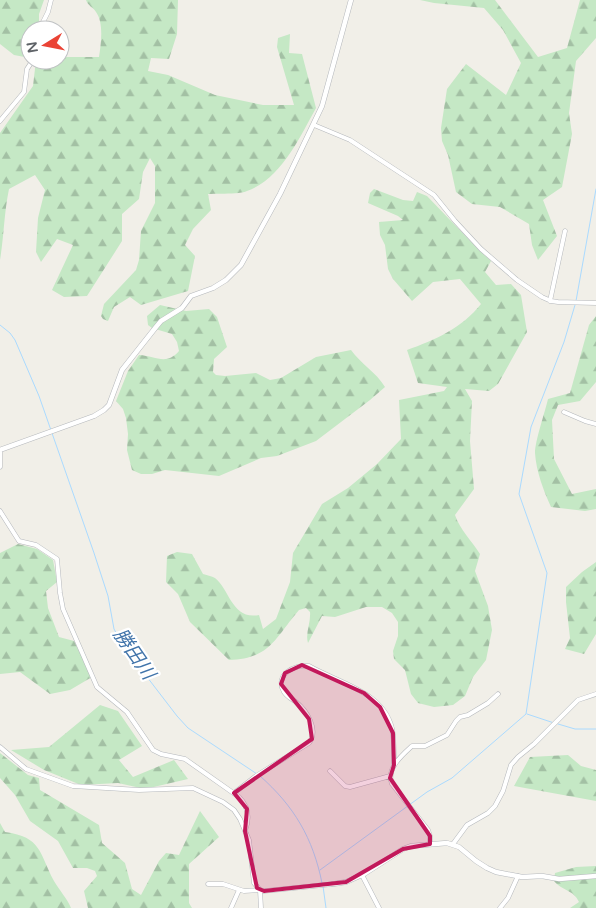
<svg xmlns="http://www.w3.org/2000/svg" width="596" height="908" font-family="'Varela Round','Noto Sans JP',sans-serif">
  <defs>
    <pattern id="forest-firs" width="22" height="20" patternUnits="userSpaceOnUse" patternTransform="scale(1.25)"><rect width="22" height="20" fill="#c5e8c5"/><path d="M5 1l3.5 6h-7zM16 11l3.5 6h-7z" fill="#a3c0a4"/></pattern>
  </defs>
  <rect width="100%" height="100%" fill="#f1efe8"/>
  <path fill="url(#forest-firs)" d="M0,0H44L39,14V30H30V58L14,55L0,44Z
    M86,0H178L177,34L169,59L151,58L148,71L168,75L215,95L263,105H294L277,47L278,38L290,34L289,53L302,54L316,108C300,137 281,179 247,191C238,195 219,193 208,194L211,210L193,229L185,245L195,256L188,291L141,305L130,297L114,307L108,321L103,319L101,316L104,304L136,270L139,260L141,231L155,203V166L150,158L143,172L139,199L122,214V241L87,296L64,297L52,290L73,245L57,239L41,262L36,252L38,218L45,190L35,175L9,189C4,213 4,236 0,260V133L33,86L36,60H60V57H99C101,44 104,23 96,12C93,7 88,6 86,0Z
    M420,0H495L538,57L567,48L580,0H596V38L576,61L569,113L572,134L562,187L543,200L557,236L538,260L532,245L529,224L500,207L472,204L456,192L448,155L442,141L441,128L447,89L466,64L506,95L521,63L503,30L484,8L434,3Z
    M374,189L403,200L413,201L417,192L427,196L479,250L491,261L485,272L496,285L511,284L521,295L527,332L498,384L489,391L465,389L472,401L470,441L474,489L455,515C460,530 472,541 480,554L475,571L488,606L492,630L486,660L473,677L465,696L453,705L434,707L418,703L411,694L405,670L394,659L393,651L398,636V622L392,613L382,607H366L335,617L322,616L308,643C305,633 311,623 310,612L306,608L299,610C275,638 270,659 229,660L190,622L178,594L166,582L167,556L177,552L192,554L203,574C206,575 212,576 215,578C230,590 232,620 259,615L263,629L276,619L290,582L293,553L322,504L348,488L377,464L401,439L399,400L444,391L447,387L418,383L407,350C435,340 462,328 481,304L460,279L433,282L412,301L393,279L388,269L385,245L380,235L379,222L403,220L398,216L368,203L370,193Z
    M160,305L186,311L209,309L217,317L227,347L214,359L213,372L216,375L225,376L256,373L270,380L281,378L316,357L351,350C361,364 376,372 385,387L370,400L316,441L277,456L261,458L219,476L165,470L152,474H141L132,470L127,450L128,434L126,418L123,409L116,401L128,371L139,355C156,356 166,366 179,351L177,342L172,334L152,328L148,325L147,316Z
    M596,316V382L580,401L558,405L552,420L554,459L572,494L596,489V509L585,511L551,507C544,492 536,471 535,453C535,441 545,412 548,399L570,393L589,325Z
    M18,544L37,549L53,560L57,582L46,591L48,608L59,637L74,641L92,677L70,690L50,694L20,672L0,674V553Z
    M596,562V634L584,654L565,649L570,638L566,602V587L582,572Z
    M100,705L118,711L142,746L119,760L133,777L174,760L188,779L145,789L118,783L81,785L44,770L11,750L49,747Z
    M0,753L28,775L39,778L40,790L99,825L102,843L125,863L132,889L141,895L159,861L166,853L179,855L200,811L219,837L189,864V903L192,908H88L84,891L97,876L95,871L87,868H73L58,841L30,821L15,795L0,778Z
    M568,755L581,766L596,770V801L514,786L530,757Z
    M0,823L5,832C42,837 39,853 54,881C59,890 67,898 71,908H0Z
    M596,866V908H570L579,902C574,890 561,890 554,881L555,873L576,867Z"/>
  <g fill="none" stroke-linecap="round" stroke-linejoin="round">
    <path stroke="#aadaff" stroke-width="1" d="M576,301L596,189
      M0,325L10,333L15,340L39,396L94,553L108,596L114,629L124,647L177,716L188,728L257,774
      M527,714L554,723
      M558,724L575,729H596
      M260,776C294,806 313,838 322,883
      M320,870L427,792L452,778L526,714L547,573L519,494L531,427L564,342L575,305
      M323,886L326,908"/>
    <g stroke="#b5b8bc" stroke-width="5">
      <path id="minor" d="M39,30L48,12L51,0
        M0,121L24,92L27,69L33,60
        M314,125L350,140L434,195L455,221L481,249L517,280L542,297L551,301L558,302L596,303
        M550,301L565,231
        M564,412L585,421L596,424
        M0,452V467
        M0,511L19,541L36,545L57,559L60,593L63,609L97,687L127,712L153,750L161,754L185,759L239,797C249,807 250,818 245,831
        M0,747L26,769L73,786L139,790L193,788L223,802L234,810L240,819L249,840L254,883L260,890L264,891L333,884
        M330,771L345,786L350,787L390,776
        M234,793L256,776L309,743C319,730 307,711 296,702C292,699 287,697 284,692C274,675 294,664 309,666C338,683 388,692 393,734C394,744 394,755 394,765
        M430,844V836L428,830L392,784C386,769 401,756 412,746H425L447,735L456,721L460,717L468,715L488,703L498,694
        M453,844L467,825L488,813L495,806L503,791L511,765L518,757L534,744L578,700L596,694
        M362,875L379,908
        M208,884H223L244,891L260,890L261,908
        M231,908L239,890
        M500,908L508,898L518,876"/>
    </g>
    <g stroke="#b5b8bc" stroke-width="5.5">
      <path id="tertiary" d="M0,450L94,416L104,410L109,405L122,370L156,327L161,321L182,308L191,296L213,288L226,280L241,265L280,194L322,106L351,0
        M333,884L346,882L364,874L403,849L411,846L447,843L459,847L476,861L487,868L496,872L522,877L542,876L559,879L596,876"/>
    </g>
    <use href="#minor" stroke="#fff" stroke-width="4"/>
    <use href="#tertiary" stroke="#fff" stroke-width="4.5"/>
  </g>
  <path fill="#c2185b" fill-opacity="0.2" stroke="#c2185b" stroke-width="4" stroke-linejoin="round" d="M302,665L364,693L380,707L393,733L394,765L390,778L430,836V844L403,849L346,882L264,891L257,888L245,831L247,809L234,793L312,739L309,719L281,684L285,673Z"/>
  <g text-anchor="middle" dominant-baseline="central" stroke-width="4.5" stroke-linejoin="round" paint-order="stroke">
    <g font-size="19" font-style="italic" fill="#4174aa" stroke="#fff">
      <text transform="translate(134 654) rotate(55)">勝田川</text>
    </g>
  </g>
  <g transform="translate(45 45) rotate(260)"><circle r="24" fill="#ffffff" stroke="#bfc1c3"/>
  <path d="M0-4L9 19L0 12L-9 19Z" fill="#ea4335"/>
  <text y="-8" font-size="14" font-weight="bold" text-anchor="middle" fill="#5f6368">N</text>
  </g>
</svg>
